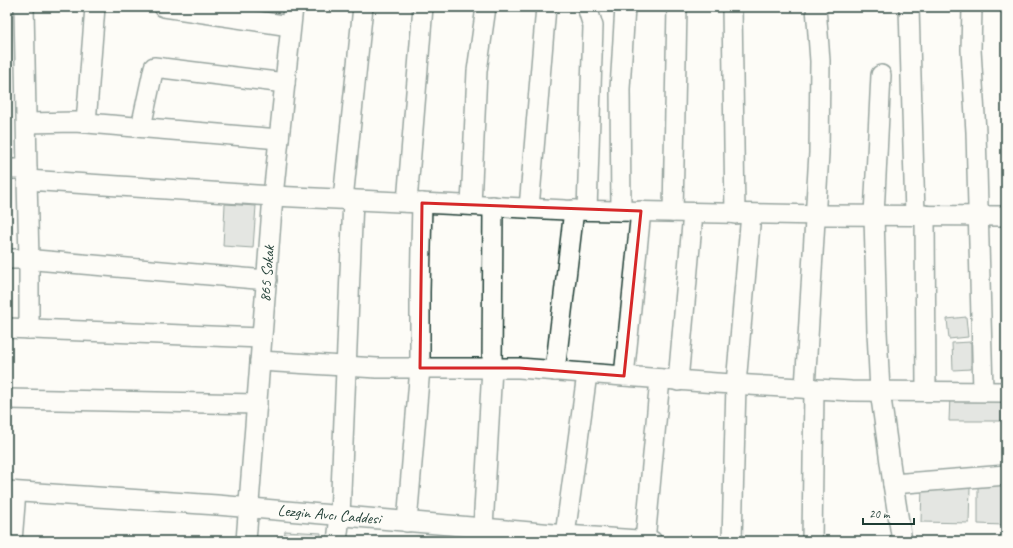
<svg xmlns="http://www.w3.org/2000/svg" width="1013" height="548" font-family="Caveat,sans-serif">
  <rect width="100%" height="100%" fill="#fdfcf7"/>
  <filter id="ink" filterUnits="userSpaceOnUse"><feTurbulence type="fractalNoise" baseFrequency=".025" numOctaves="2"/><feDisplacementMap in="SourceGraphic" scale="8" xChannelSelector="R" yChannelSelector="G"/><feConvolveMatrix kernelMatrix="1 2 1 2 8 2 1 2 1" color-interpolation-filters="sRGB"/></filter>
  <g filter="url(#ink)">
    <path fill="#c6cdc7" stroke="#1f3d34" d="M225,204L256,206L253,248L223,246Z
      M966,317L968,337L949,339L947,319Z
      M971,342V369L953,370L952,343Z
      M950,395L1003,396V421H949Z
      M978,485H1004L1003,525L978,524Z
      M922,487L970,488L969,523L921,522Z
      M285,531L321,533V541H284Z"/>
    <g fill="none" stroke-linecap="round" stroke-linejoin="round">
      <g stroke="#1f3d34" stroke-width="22">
        <g id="minor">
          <path d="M24,7L27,169"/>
          <path d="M164,7L290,26"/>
          <path d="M587,7L593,26L587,210"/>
          <path d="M732,7L735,214"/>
          <path d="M909,7L915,215"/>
          <path d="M972,7L971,50L976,132L983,391"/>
          <path d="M881,75L874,215L877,332L880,391L893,484"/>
          <path d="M27,123L75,122L279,139"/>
          <path d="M86,123L95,7"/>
          <path d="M141,127L154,67L285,83"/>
          <path d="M7,169H27V180"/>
          <path d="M343,199L363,7"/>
          <path d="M407,202L423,7"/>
          <path d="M471,205L477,71L486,7"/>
          <path d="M529,208L546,7"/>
          <path d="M621,211L620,89L625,7"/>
          <path d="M673,212L677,7"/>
          <path d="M925,215L926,391"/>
          <path d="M7,259H24L267,280"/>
          <path d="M7,328L262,338"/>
          <path d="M29,329V259L27,180L273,196L566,210L821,215L1006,216"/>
          <path d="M260,361L377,368H519L716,383L851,391L1006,392"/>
          <path d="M555,371L574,210"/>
          <path d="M624,376L641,211"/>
          <path d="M678,381L693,213"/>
          <path d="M805,388L819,153L820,61L816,7"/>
          <path d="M7,399L257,404"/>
          <path id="s1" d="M7,491L217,505L565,535L652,541"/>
          <path d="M407,522L420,368V292L422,203"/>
          <path d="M483,528L492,368L493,206"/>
          <path d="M565,535L587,374"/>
          <path d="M12,541L16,492"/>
          <path id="s2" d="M246,541L273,196L293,7"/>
          <path d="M337,541L340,516L353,200"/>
          <path d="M645,541L660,379"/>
          <path d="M732,541L736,384L751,214"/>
          <path d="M812,541L814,389"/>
          <path d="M902,541L893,484L1006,475"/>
        </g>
      </g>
      <use href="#minor" stroke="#fdfcf7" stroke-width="19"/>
    </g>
  </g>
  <path d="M0 0H1013V548H0ZM422,203L641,211L624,376L519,368H420Z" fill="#fdfcf7" fill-opacity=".55" fill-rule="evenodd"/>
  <path fill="none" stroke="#d62828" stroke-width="3" stroke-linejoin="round" d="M422,203L641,211L624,376L519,368H420Z"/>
  <g text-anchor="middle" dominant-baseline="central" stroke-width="3" stroke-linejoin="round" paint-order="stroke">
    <g font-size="16" fill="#1f3d34" stroke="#fdfcf7">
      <text stroke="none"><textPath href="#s2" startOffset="268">865 Sokak</textPath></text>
      <text stroke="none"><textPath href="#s1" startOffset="323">Lezgin Avcı Caddesi</textPath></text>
    </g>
  </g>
  <rect width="1013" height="548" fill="none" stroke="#fdfcf7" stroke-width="24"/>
  <rect x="12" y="12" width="989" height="524" fill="none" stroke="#1f3d34" stroke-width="1.5" filter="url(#ink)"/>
  <path d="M863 518v6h51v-6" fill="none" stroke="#1f3d34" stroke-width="2"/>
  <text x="869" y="518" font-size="12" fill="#1f3d34" stroke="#fdfcf7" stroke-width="3" paint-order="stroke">20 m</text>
</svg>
